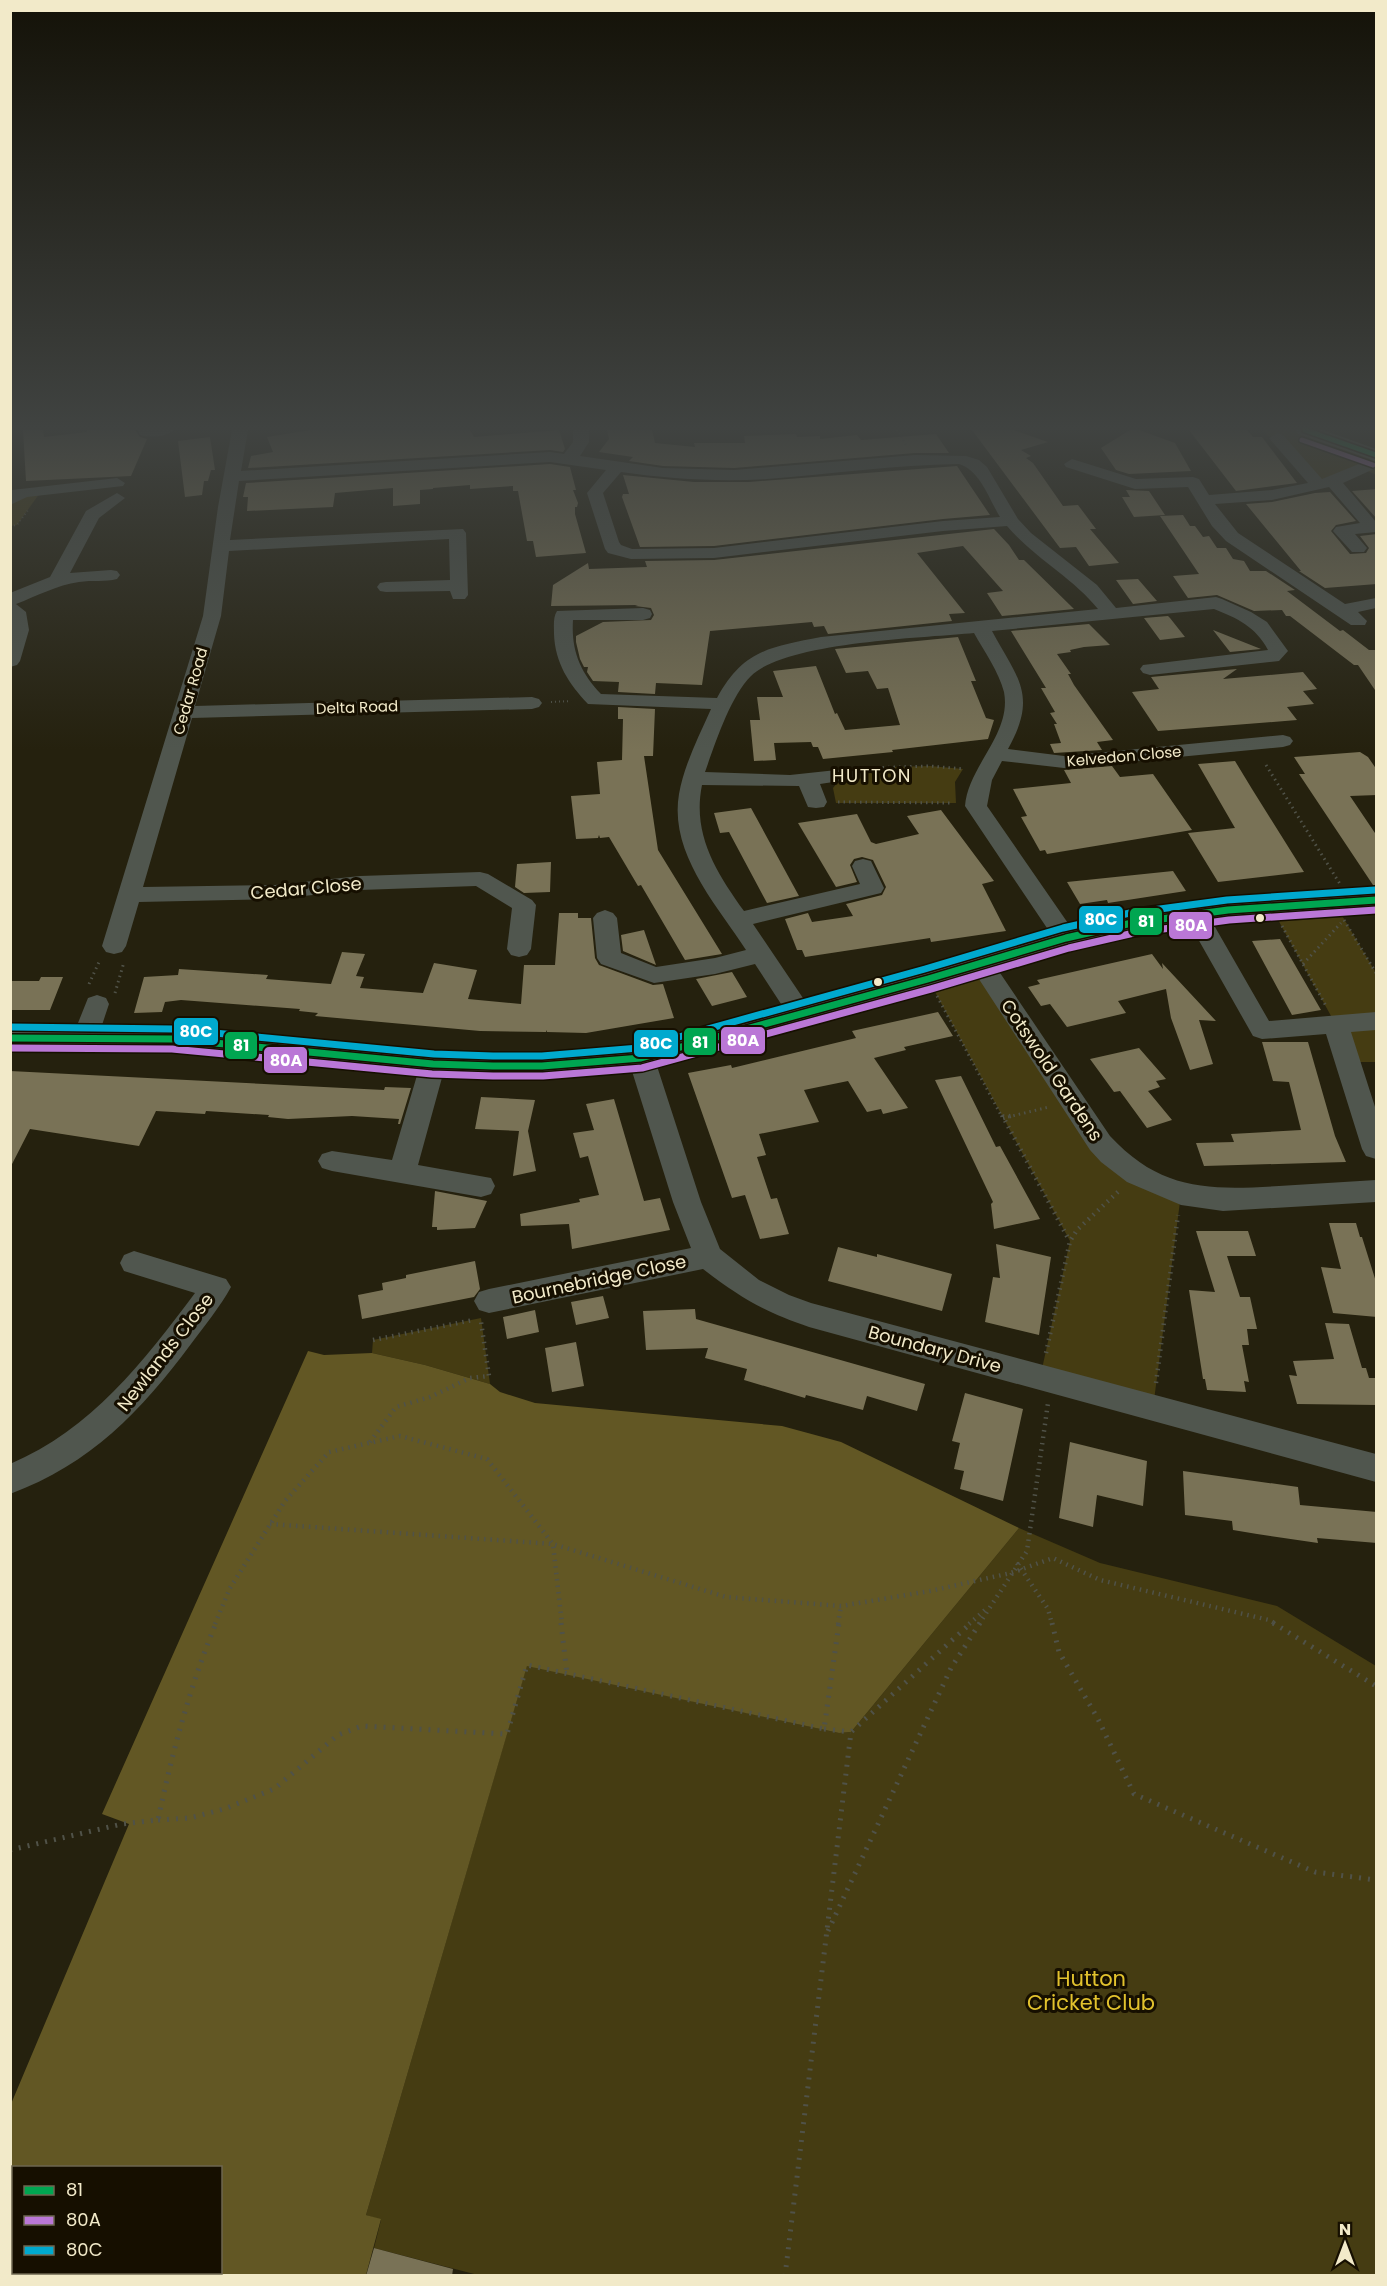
<svg xmlns="http://www.w3.org/2000/svg" width="1387" height="2286" font-family="Poppins,sans-serif">
  <rect width="100%" height="100%" fill="#25210e"/>
  <path fill="#453c12" d="M1263,430H1305L1376,455V475L1364,469L1319,486L1277,438L1268,436Z
    M42,490L17,525L11,526L12,498Z
    M930,766L963,769L955,782L956,803H836L833,788L837,783L863,778L860,768Z
    M1334,902L1376,973V1062H1348L1336,1025L1271,907Z
    M981,963L1100,1143L1181,1194L1153,1408L1040,1378L1070,1241L928,979Z
    M481,1318L490,1384L425,1365L372,1353L373,1340Z
    M1019,1528L1100,1563L1277,1606L1376,1666V2275H478L374,2248L381,2220L366,2215L527,1665L839,1733L851,1732Z"/>
  <path fill="#625724" fill-rule="evenodd" d="M308,1351L324,1355L372,1353L425,1365L490,1384L500,1392L535,1403L782,1426L841,1442L1019,1528L851,1732L839,1733L527,1666L366,2215L381,2219L366,2275L11,2276V2104L129,1824L102,1814ZM14,2168H220V2272H14Z"/>
  <path fill="#797256" d="M23,430H43L44,437L87,432V430H135L140,437L147,439L131,476L26,481Z
    M311,430H470L474,437L559,430L565,449L563,452L550,450L248,468L251,456L273,452L267,437Z
    M607,430H652L655,443L695,447L694,443H745L744,436L796,434L797,437L820,436V439L857,435L861,440L936,434L949,453H915L734,468L663,466L629,461L633,457L599,452L609,439Z
    M972,430H1013L1048,442L1021,450L1031,456L1026,458L1033,463L1063,506L1078,505L1096,529H1090L1119,563L1089,566L1076,547L1060,548Z
    M1130,430H1139L1175,443L1191,471L1129,474L1116,470L1101,448Z
    M1189,430H1247L1253,437H1262L1297,483L1236,491Z
    M210,437L215,470H211L208,481H204L202,495L185,497L178,441Z
    M550,464L570,467L576,490H573L578,503L577,507H575V514L586,553L536,557L533,541H527L518,491H513V486L470,489V485L433,488V489L420,490V504L393,506V488L335,493L333,507L247,511L248,497H243L246,483Z
    M957,466L990,515L943,519L714,546L640,547L622,497L623,494H629L623,475L694,482H749Z
    M1377,489V519L1352,491Z
    M1126,490L1149,491L1165,515L1134,517L1122,497H1130Z
    M1330,492L1356,521L1336,525L1331,531L1350,554L1366,553L1369,548L1360,536L1377,534V584L1325,588L1299,571H1301L1246,504L1272,502L1315,493Z
    M1183,515L1190,526H1195L1203,537L1209,536L1217,548H1226L1233,559L1244,561L1250,571H1266L1295,590L1287,591L1340,631L1343,630L1369,650H1377V693L1358,665H1354L1290,616H1286L1282,610L1254,611L1217,595L1188,598L1173,576L1199,574L1160,516Z
    M994,529L1009,545L1019,560H1024L1074,609L1002,616L987,593L1003,591L963,546L917,553L965,613L949,614L952,621L828,634L824,626L814,627L812,622L710,631L702,685L656,683L655,694L618,692L619,682L593,681L587,672L588,667H584L580,659L576,642V636L603,622L651,620L654,615L651,608L635,606L638,605L551,606L553,585L588,563L589,569L647,567L645,561L714,560Z
    M1138,579L1157,601L1133,604L1116,580Z
    M1168,616L1170,618L1185,637L1160,640L1144,618Z
    M1089,624L1110,645L1084,647L1070,650L1071,652L1057,654L1071,674H1068L1074,685L1113,740L1097,742L1102,750L1054,753L1050,744L1061,743L1054,724H1057L1050,713L1055,712L1041,688H1046L1011,631Z
    M1213,630L1261,649L1230,652Z
    M958,637L976,681H971L986,718L994,720L988,739L892,750L893,752L823,759L818,747H813L811,742L774,743L776,760L754,761L750,720H760L757,697H783L773,671L816,666L835,714L837,713L845,730L900,725L888,688L877,689L868,671L846,673L835,649Z
    M1237,669L1223,679L1303,672L1317,689L1303,691L1314,704L1287,707L1297,720L1158,731L1132,692L1159,689L1151,677Z
    M618,707L655,709L653,756H644L658,850L722,954L685,960L641,885L638,886L609,837L600,838L599,835L598,838L576,839L571,796L600,794L597,762L622,760L623,719H618Z
    M1360,752L1368,757L1377,770V795L1350,796L1377,836V891L1299,774H1305L1294,757Z
    M1235,761L1252,789L1304,872L1218,882L1188,833L1235,828L1198,764Z
    M1112,766L1120,777L1153,774L1192,830L1047,854L1045,850L1040,851L1021,817L1027,816L1013,789L1071,783L1064,770Z
    M751,808L799,896L767,903L729,832L720,833L714,813Z
    M941,810L994,881L982,884L1006,931L931,942L930,938L805,957L802,950H797L785,919L808,913L812,922L853,916L846,904L882,895L886,887L873,860L862,857L854,859L850,865L857,882L836,887L798,823L857,814L871,842L876,844L919,834L907,816Z
    M551,862L550,892L524,893L515,887L517,864Z
    M1173,871L1186,891L1108,903L1107,900L1080,904L1067,882Z
    M559,913H578V918H591L595,958L599,965L653,985L663,984L674,1018L586,1033L547,1032V1030L546,1032L480,1031L315,1016L318,1013L299,1011L300,1009L181,1000L165,1002L162,1012L134,1013L144,977L178,975L179,969L268,975L266,979L331,984L342,952L365,954L356,976L364,977L360,988L423,993L434,963L477,970L468,999L521,1004L524,965H555Z
    M644,930L656,965L623,951L621,935Z
    M1280,939L1321,1010L1292,1015L1252,941Z
    M1152,954L1163,969L1162,963L1216,1021L1199,1020L1213,1064L1190,1070L1171,1018L1166,989L1118,1001L1126,1013L1067,1027L1050,1004L1041,1006L1028,987L1040,984L1037,980Z
    M732,972L747,997L712,1006L696,979Z
    M41,977H63L50,1010H10V981H39Z
    M938,1012L953,1036L904,1047L906,1050L874,1058L908,1108L883,1114L881,1109L867,1112L848,1081L804,1090L819,1122L759,1134L766,1155L757,1157L771,1199L777,1198L789,1234L760,1239L745,1195L732,1198L688,1073L731,1065L732,1068L856,1038L852,1031Z
    M1262,1042H1308L1335,1136L1346,1162L1204,1166L1196,1143L1234,1142L1231,1134L1301,1130L1289,1082L1273,1081Z
    M1139,1048L1166,1079L1156,1081L1160,1087L1148,1091L1172,1120L1147,1128L1120,1091L1114,1092L1090,1059Z
    M10,1071L384,1090L385,1087L411,1088L400,1124H398L399,1119L352,1116L288,1119L268,1117L269,1115L206,1111L205,1114L156,1111L139,1146L30,1129L10,1168Z
    M961,1076L996,1147L1000,1146L1040,1219L994,1229L991,1204L993,1202L935,1080Z
    M481,1097L535,1100L528,1131L536,1171L513,1176L519,1131L475,1129Z
    M614,1099L644,1201L660,1198L670,1230L572,1249L569,1224L521,1226L520,1214L580,1202L579,1199L599,1195L588,1156L580,1158L573,1133L594,1130L586,1104Z
    M435,1191L487,1201L475,1228L437,1230V1227H432Z
    M1329,1223H1356L1360,1237H1362L1377,1285V1317L1333,1313L1321,1267L1341,1269Z
    M1196,1231H1248L1256,1256H1227L1240,1297H1250L1257,1329H1247L1249,1345H1242L1249,1382L1244,1381L1246,1392L1207,1390L1205,1379H1203L1189,1290L1215,1292Z
    M996,1244L1051,1257L1039,1335L985,1322L993,1277L1000,1278Z
    M838,1247L877,1257V1254L952,1274L942,1311L828,1281Z
    M475,1261L480,1289L474,1297L362,1319L358,1295L383,1290L382,1283L406,1278V1275Z
    M603,1296L609,1318L576,1325L571,1302Z
    M695,1309L696,1319L925,1384L917,1411L867,1396L863,1410L806,1395L805,1398L744,1380L747,1369L705,1358L708,1348L646,1350L643,1311Z
    M535,1310L539,1332L507,1339L503,1317Z
    M1325,1323L1349,1324L1362,1368H1366L1369,1378H1377V1405L1297,1404L1289,1375L1297,1376L1293,1361L1334,1359Z
    M576,1342L584,1386L552,1392L545,1348Z
    M965,1393L1023,1409L1003,1501L960,1489L964,1471L954,1469L960,1443L952,1441Z
    M1070,1442L1147,1461L1143,1506L1097,1495L1093,1527L1059,1518Z
    M1183,1471L1298,1487L1300,1505L1377,1512V1543L1317,1538L1318,1543L1257,1534L1233,1530L1232,1521L1185,1515Z
    M374,2248L453,2269L452,2276H366Z"/>
  <g fill="none" stroke-linecap="round" stroke-linejoin="round">
    <path stroke="#505248" stroke-width="2" stroke-dasharray="1 3" stroke-linecap="butt" d="M897,430L906,445
      M10,526L17,525L28,510
      M551,702L571,701"/>
    <path stroke="#505248" stroke-width="3" stroke-dasharray="1.5 4" stroke-linecap="butt" d="M1266,765L1340,884
      M866,768L930,766L964,769
      M838,802L953,803
      M1344,920L1376,973
      M1282,926L1326,1006
      M1303,964L1341,923
      M89,984L99,962
      M115,993L124,962
      M937,996L1002,1117
      M1008,1117L1049,1107"/>
    <path stroke="#505248" stroke-width="4.5" stroke-dasharray="1.5 5" stroke-linecap="butt" d="M1002,1115L1069,1240
      M1003,1118L1014,1115
      M373,1340L473,1320
      M1046,1353L1070,1241L1077,1230L1121,1189
      M1156,1383L1178,1215
      M370,1442L396,1407L430,1397L470,1378L489,1376L481,1322
      M270,1524L553,1544L726,1597L841,1606L930,1591L1011,1573L1053,1558L1100,1580L1269,1620L1276,1624
      M1017,1563L1048,1609L1052,1624
      M215,1624L230,1588L285,1501L329,1452L400,1436L487,1459L553,1544L562,1624
      M838,1624L841,1606
      M969,1624L986,1609
      M979,1624L1027,1551L1048,1403"/>
    <path stroke="#505248" stroke-width="5" stroke-dasharray="2 7" stroke-linecap="butt" d="M561,1623L567,1674
      M1052,1623L1059,1652L1098,1719L1134,1794L1315,1872L1376,1880
      M1273,1623L1376,1686
      M824,1729L851,1732
      M158,1820L190,1818L224,1809L274,1789L338,1735L362,1726L507,1734L527,1665L824,1729L839,1623
      M10,1850L122,1824L158,1820C172,1753 190,1686 216,1623
      M828,1931L951,1668L980,1623
      M785,2276L851,1732L971,1623"/>
    <path fill="#50564e" fill-rule="evenodd" d="M137,430H174C167,437 150,438 140,435Z
      M232,430H248L241,471L550,452L564,454L573,442V430H589V442L580,456L663,468L734,470L915,455L966,456L979,460L987,467L1018,519L1031,533L1097,585L1116,608L1216,597L1222,599L1251,612L1267,622L1288,651L1279,661L1150,675L1143,673L1140,669L1143,665L1268,650C1256,627 1237,618 1214,609L992,631C1018,679 1038,695 1008,749L1064,756L1283,735L1290,737L1293,741L1290,745L1283,747L1064,768L1002,761L992,780L987,806L1072,929C1172,906 1274,896 1376,893V907L1211,920L1269,1021L1376,1012V1030L1351,1032L1376,1110V1159L1366,1156L1362,1149L1326,1034L1262,1039L1253,1036L1189,923C1123,932 1060,948 996,967L1110,1136C1161,1191 1209,1190 1279,1186C1311,1184 1344,1182 1376,1180V1202L1223,1211L1181,1205L1127,1182L1101,1162L1090,1150L975,973L656,1063L701,1202L720,1249L759,1280L789,1295L811,1303L1376,1454V1482L809,1327C764,1312 741,1298 703,1269L489,1313L479,1310L474,1301L479,1292L489,1289L691,1248L673,1202L631,1068L542,1075L443,1074L418,1165L491,1178L495,1186L491,1194L481,1197L332,1171L322,1168L318,1161L322,1154L332,1151L392,1160L418,1072L173,1048L10,1047V1029L76,1028L88,998L97,995L106,998L109,1004L101,1028L173,1030L433,1055L542,1057L641,1049L785,1010L755,964L715,974L654,983L601,964L597,958L593,918L597,913L605,910L613,913L617,918L621,953L656,967L715,958L746,950C716,904 669,853 679,794C684,765 699,736 711,709L588,704C569,684 555,663 554,634C554,626 553,617 557,611L643,608L650,610L652,614L650,618L643,620H573C571,650 580,672 601,694L717,698C743,650 770,647 821,637L1098,609C1072,577 1034,558 1007,526L943,531L714,558L631,559L608,553L605,549L587,493L606,470L550,462L239,481L230,540L463,529L466,533L468,595L465,599H453L450,591L386,592L380,591L377,587L380,583L386,582L450,580L449,539L229,551L221,616L195,706L532,697L539,699L542,703L539,707L532,709L192,718L143,887L275,885L360,876L480,872L488,874L532,900L536,905L531,949L527,955L519,957L511,955L507,949L512,908L476,886L360,890L275,899L139,902L126,946L122,952L114,954L106,952L102,946L203,616L218,507ZM959,464C980,470 989,499 1000,517L943,521L714,548L632,549L621,545L619,542L603,493L621,472C669,479 719,482 767,479C831,474 895,465 959,464ZM974,633C984,651 999,672 1004,692C1012,734 968,766 965,806L1051,934L807,1004L753,924L881,893L884,888L871,861L863,859L855,861L852,866L860,884L744,911C716,872 692,834 702,785L799,786L808,807L816,808L824,807L827,802L820,784L853,779L857,775L853,771L846,769L790,775L705,772C715,744 730,697 751,676C785,642 923,638 974,633Z
      M1277,433L1283,435L1322,479L1376,457V468L1343,483L1376,522V532L1355,534L1367,548L1364,552H1352L1333,531L1336,527L1360,523L1329,487L1272,500L1215,504L1238,533L1345,604L1376,598V608L1358,612L1367,621L1365,625H1351L1226,541L1212,526L1188,487L1135,489L1066,467L1064,464L1072,459L1136,479L1193,477L1199,479L1209,495L1272,490L1308,483L1269,438Z
      M117,478L125,483L123,486L27,497L10,505L12,490Z
      M117,493L125,498L99,518L70,573L111,570L117,571L120,575L117,579C105,582 92,580 79,582C57,585 37,596 16,604L26,612L29,630L20,661L17,665L10,667V593L50,577L86,511Z
      M134,1251L226,1279L231,1287C220,1307 205,1325 191,1344C141,1411 91,1464 10,1494V1464C92,1429 143,1362 195,1293L124,1271L120,1263L124,1255Z"/>
    <path fill="#545e55" fill-rule="evenodd" d="M1295,430H1323L1376,449V461L1298,434Z"/>
    <g stroke="#160f00" stroke-width="8">
      <path id="bus-1-far1" d="M1305,430L1376,455"/>
    </g>
    <g stroke="#160f00" stroke-width="10">
      <path id="bus-1" d="M10,1038L173,1039L433,1064L493,1066H542L641,1058L928,979L1066,938L1132,923L1228,910L1376,900"/>
    </g>
    <g stroke="#160f00" stroke-width="8">
      <path id="bus-2-far1" d="M1302,440L1373,465"/>
    </g>
    <g stroke="#160f00" stroke-width="10">
      <path id="bus-2" d="M10,1048L172,1049L432,1074L493,1076H543L642,1068L931,989L1069,948L1134,933L1229,920L1376,910"/>
    </g>
    <g stroke="#160f00" stroke-width="10">
      <path id="bus-3" d="M10,1027L173,1029L434,1054L493,1056H542L639,1048L925,969L1063,928L1130,913L1227,900L1375,890"/>
    </g>
    <use href="#bus-1-far1" stroke="#00a651" stroke-width="5"/>
    <use href="#bus-1" stroke="#00a651" stroke-width="7"/>
    <use href="#bus-2-far1" stroke="#ba77d6" stroke-width="5"/>
    <use href="#bus-2" stroke="#ba77d6" stroke-width="7"/>
    <use href="#bus-3" stroke="#00a9ce" stroke-width="7"/>
  </g>
  <linearGradient id="sky" x2="0" y2="1"><stop stop-color="#141208"/><stop offset="0.57" stop-color="#404341"/><stop offset="1" stop-color="#404341" stop-opacity="0"/></linearGradient>
  <rect width="1387" height="750" fill="url(#sky)"/>
  <g fill="#f2eac9" stroke="#160f00" stroke-width="2">
    <circle cx="1260" cy="918" r="5"/>
    <circle cx="878" cy="982" r="5"/>
  </g>
  <g text-anchor="middle" dominant-baseline="central" stroke-width="6" stroke-linejoin="round" paint-order="stroke">
    <g font-size="15" fill="#f2eac9" stroke="#160f00">
      <text transform="translate(190 691) rotate(-74)">Cedar Road</text>
      <text transform="translate(357 707) rotate(-2)">Delta Road</text>
      <text transform="translate(1124 756) rotate(-5)">Kelvedon Close</text>
    </g>
    <g font-size="18" letter-spacing="1.5" fill="#f2eac9" stroke="#160f00">
      <text x="872" y="775">HUTTON</text>
    </g>
    <g font-size="18" fill="#f2eac9" stroke="#160f00">
      <text transform="translate(306 888) rotate(-5)">Cedar Close</text>
      <text transform="translate(1052 1070) rotate(56)">Cotswold Gardens</text>
      <text transform="translate(599 1279) rotate(-12)">Bournebridge Close</text>
      <text transform="translate(935 1349) rotate(15)">Boundary Drive</text>
      <text transform="translate(165 1352) rotate(-52)">Newlands Close</text>
    </g>
    <g font-size="21" fill="#e2c22d" stroke="#160f00">
      <text x="1091" y="1978">Hutton<tspan x="1091" dy="24">Cricket Club</tspan></text>
    </g>
  </g>
  <g stroke="#160f00" stroke-width="2">
    <rect x="1078" y="905" width="46" height="29" rx="6" fill="#00a9ce"/>
    <rect x="1129" y="907" width="34" height="29" rx="6" fill="#00a651"/>
    <rect x="1168" y="911" width="45" height="29" rx="6" fill="#ba77d6"/>
    <rect x="173" y="1017" width="46" height="29" rx="6" fill="#00a9ce"/>
    <rect x="720" y="1026" width="46" height="29" rx="6" fill="#ba77d6"/>
    <rect x="683" y="1027" width="34" height="29" rx="6" fill="#00a651"/>
    <rect x="633" y="1029" width="46" height="29" rx="6" fill="#00a9ce"/>
    <rect x="224" y="1031" width="34" height="29" rx="6" fill="#00a651"/>
    <rect x="263" y="1046" width="45" height="28" rx="6" fill="#ba77d6"/>
  </g>
  <g font-size="16" text-anchor="middle" font-weight="bold" fill="#fff">
    <text x="1101" y="925">80C</text>
    <text x="1146" y="927">81</text>
    <text x="1191" y="931">80A</text>
    <text x="196" y="1037">80C</text>
    <text x="743" y="1046">80A</text>
    <text x="700" y="1048">81</text>
    <text x="656" y="1049">80C</text>
    <text x="241" y="1051">81</text>
    <text x="286" y="1066">80A</text>
  </g>
  <rect width="1387" height="2286" fill="none" stroke="#f2eac9" stroke-width="24"/>
  <rect x="12" y="2166" width="210" height="108" fill="#160f00" stroke="#6e6750" stroke-width="1.5"/>
  <rect x="24" y="2186" width="30" height="9" fill="#00a651" stroke="#6e6750" stroke-width="1.5"/>
  <text x="66" y="2196" font-size="18" fill="#f2eac9">81</text>
  <rect x="24" y="2216" width="30" height="9" fill="#ba77d6" stroke="#6e6750" stroke-width="1.5"/>
  <text x="66" y="2226" font-size="18" fill="#f2eac9">80A</text>
  <rect x="24" y="2246" width="30" height="9" fill="#00a9ce" stroke="#6e6750" stroke-width="1.5"/>
  <text x="66" y="2256" font-size="18" fill="#f2eac9">80C</text>
  <g transform="translate(1345 2244)" stroke="#160f00" stroke-width="4.5" paint-order="stroke">
  <path d="M0-4.5L10 22L0 15L-10 22Z" fill="#f2eac9"/>
  <text y="-9" font-size="16" font-weight="bold" text-anchor="middle" fill="#f2eac9">N</text>
  </g>
</svg>
